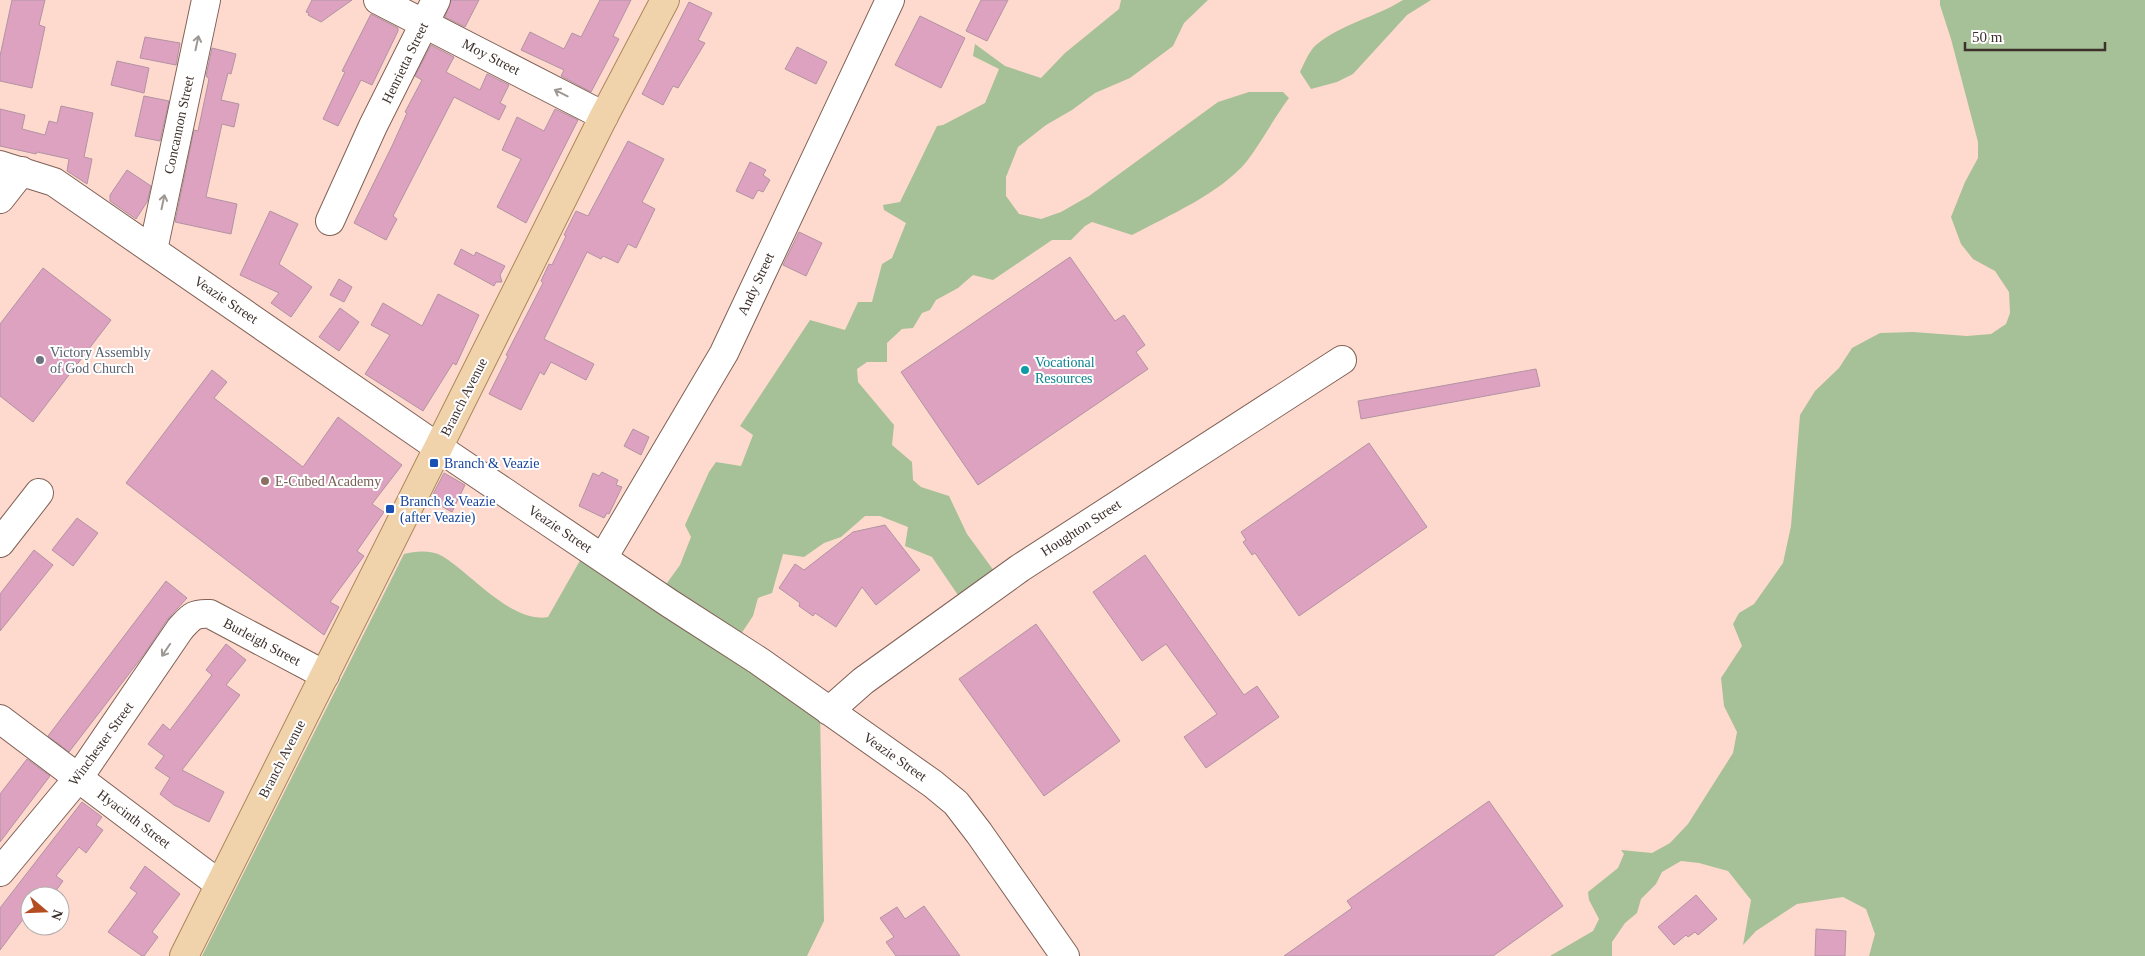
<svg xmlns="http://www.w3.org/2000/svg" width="2145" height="956" font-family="'Times New Roman',serif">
  <rect width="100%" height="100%" fill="#fedace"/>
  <path fill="#a6c097" d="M1121,0H1208L1184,23L1173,46L1130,78L1095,93L1072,110L1046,125L1018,147L1006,177V196L1019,214L1041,219L1061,212L1089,196L1218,102L1249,92H1283L1289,98C1274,118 1262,141 1247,161C1221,193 1168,216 1132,235L1092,222L1085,226L1071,240H1052L993,280L973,275L958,288L936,300L930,310L922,313L913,328L902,329L887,343V362H867L857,369L858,382L894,425L892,445L912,462L913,480L921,487L949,496L967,534L997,575L960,598L932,557L905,546L908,527L880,516H865L841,537L824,543L804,557L783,554L772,593L758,598L753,616L735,643L820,712L824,921L807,956H202L404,554C416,551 431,550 442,556C471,573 512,624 548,617L586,550L659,594L680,565L691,537L685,525L709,472L716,462L741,466L753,435L740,426L810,320L845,330L858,302H872L882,264L892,258L906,223L884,210L883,205L900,202L937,126L943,125L985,103L999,69L973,56L975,44L1005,66L1041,78L1065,53L1119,9Z
    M1403,0H1431L1407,15L1353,74L1337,82L1311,89L1300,72C1304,64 1309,51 1316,45C1341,24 1376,17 1403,0Z
    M1940,0H2145V956H1869L1875,934L1866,909L1843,897L1797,904L1756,931L1743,945L1751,900L1728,871L1699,863L1681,861L1662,872L1656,884L1641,899L1637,913L1625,923L1612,942V956H1550L1593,931L1599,919L1589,900L1588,892L1618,868L1624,854L1621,850L1652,853L1670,843L1688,824L1733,753L1737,732L1724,706L1721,678L1742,646L1733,624L1739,613L1754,604L1783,563L1791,526L1800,415L1815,391L1839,368L1852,348L1880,333L1913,332L1967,336L1991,334L2006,324L2010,313L2009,292L1995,271L1973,259L1961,244L1951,217L1965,182L1978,158V142L1951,39L1940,5Z"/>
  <path fill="#dda2c0" stroke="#b293a2" d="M12,0H45L39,25L45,27L32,88L0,81V56Z
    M312,0H352L321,22L308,15L309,13L306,12Z
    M451,0H479L465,27L445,17Z
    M600,0H631L613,36L619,39L591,92L561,76L564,70L521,50L530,32L564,49L572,33L581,37Z
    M981,0H1008L987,41L966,31Z
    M689,2L712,13L698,40L705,43L678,88L673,86L663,105L642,94Z
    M371,14L398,28V31L372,85L361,80L338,126L323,119L345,72L342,71Z
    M920,16L965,38L941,88L895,65Z
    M145,37L180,43L176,65L140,58Z
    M431,45L454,57L446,72L480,90L487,74L509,85L500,103L506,106L499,120L454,97L393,216L397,219L386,240L354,223L392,146L407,113L405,112L422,80L415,76Z
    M797,47L827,62L816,84L785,69Z
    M212,48L236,54L231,74L228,73L221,100L239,104L234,127L222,124L206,197L237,204L231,234L175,222L194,130L198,131L209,79L206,76Z
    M117,61L149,68L144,93L111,85Z
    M144,96L169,101L160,141L135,136Z
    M61,106L93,113L84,157L92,159L87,184L67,171L69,159L37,152L36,154L0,146V109L25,115L22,129L45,135L49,121L57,123Z
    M555,109L578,120L526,223L497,207L521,159L502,150L517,117L544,131Z
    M628,141L664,159L642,202L655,209L636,248L628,244L618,263L603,256L601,259L587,252L544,339L594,364L586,380L551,362L544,375L540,372L521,410L489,394L508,356L506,355L543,283L541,281L549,264L552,265L566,236L564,235L576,211L588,216Z
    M750,162L766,170L763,175L770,180L763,192L758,190L753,199L736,191Z
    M127,170L151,186L147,202L136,219L110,201V195Z
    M270,211L298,224L279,264L312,287L291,317L271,303L279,293L240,275Z
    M799,232L822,243L806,276L783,265Z
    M461,249L474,256L476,252L505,266L500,275L502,282H496L494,286L454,264Z
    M1070,257L1115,321L1124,315L1145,345L1136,352L1148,369L978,485L901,372Z
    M43,268L111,320L33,422L0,396V324Z
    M339,279L352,287L344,302L330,295Z
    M438,294L479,315L456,365L453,363L423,411L365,374L390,335L371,325L383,303L422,326Z
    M340,308L359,322L339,351L319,337Z
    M1536,369L1540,386L1361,419L1358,401Z
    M212,370L227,382L214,398L303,467L338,417L402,465L372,504L384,512L357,551L364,556L330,602L339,607L324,635L126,483Z
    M633,429L649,437L641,455L624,446Z
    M1369,443L1427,527L1299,616L1255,553L1252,555L1243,542L1246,540L1241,532Z
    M602,472L618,480L616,485L622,487L609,514L607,513L604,518L579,506L593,473L599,476Z
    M444,473L465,485L452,512L430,500Z
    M77,518L98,533L73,566L52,550Z
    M885,525L920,570L876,605L862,587L836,627L815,613L813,616L799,606L800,603L779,588L795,564L804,570L853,532Z
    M34,550L53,565L0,631V594Z
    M1145,555L1244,695L1257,686L1279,717L1206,768L1184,737L1217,714L1166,644L1142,661L1093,592Z
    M166,581L187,598L167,620L145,653L69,752L48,736Z
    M1036,624L1120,741L1044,796L959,679Z
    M226,644L246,660L226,685L240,695L182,770L224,792L209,822L174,805L160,794L170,778L155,768L164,756L148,744L163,724L170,730L212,675L206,670Z
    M27,759L50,776L0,842V794Z
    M1489,801L1563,906L1493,956H1284L1352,908L1347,901Z
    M82,802L102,817L96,825L103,830L86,853L79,847L56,876L63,881L52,896H30V910L0,950V908Z
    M145,866L180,894L152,932L158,937L144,956H142L108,932L137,893L130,888Z
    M1696,895L1717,919L1698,935L1695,932L1688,937L1686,935L1674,945L1658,927Z
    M924,906L960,956H896L886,942L894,937L880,918L897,907L905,919Z
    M1816,929L1846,931L1845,956H1815Z"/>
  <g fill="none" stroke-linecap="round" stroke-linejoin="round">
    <g stroke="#806156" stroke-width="30">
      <path id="minor" d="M378,0L604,116
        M0,165L54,182L439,448L669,603L759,661L933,784L956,803L979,833L1065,956
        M0,199L22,171
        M330,221L373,126L436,0
        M153,250L206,0
        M0,543L39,493
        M603,558L724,353L890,0
        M829,711L863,681L1020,568L1342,360
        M0,719L219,884
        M0,872L79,777L180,629C191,617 193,613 210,614L325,675"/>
    </g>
    <g stroke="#ab875a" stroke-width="30">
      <path id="major" d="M184,956L604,116L665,0"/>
    </g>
    <use href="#minor" stroke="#fff" stroke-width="28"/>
    <use href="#major" stroke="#f0d3ab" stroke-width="28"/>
  </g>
  <defs><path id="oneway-shaft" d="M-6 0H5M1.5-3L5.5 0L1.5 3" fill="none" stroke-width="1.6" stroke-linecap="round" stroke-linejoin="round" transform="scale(1.25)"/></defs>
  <g stroke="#9e9895">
    <use href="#oneway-shaft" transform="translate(197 43) rotate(-78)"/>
    <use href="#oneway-shaft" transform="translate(561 93) rotate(-153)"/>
    <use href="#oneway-shaft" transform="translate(163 202) rotate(-78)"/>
    <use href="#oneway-shaft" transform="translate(166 650) rotate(124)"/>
  </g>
  <circle fill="#6b7280" stroke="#fff" stroke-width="2" cx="40" cy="360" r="5"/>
  <circle fill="#0f9aa8" stroke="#fff" stroke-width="2" cx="1025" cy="370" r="5"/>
  <g fill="#1a4fb4" stroke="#fff" stroke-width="2">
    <rect x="429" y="458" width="10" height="10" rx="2.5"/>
    <rect x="385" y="504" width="10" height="10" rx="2.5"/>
  </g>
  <circle fill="#8d6e63" stroke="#fff" stroke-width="2" cx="265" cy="481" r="5"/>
  <g text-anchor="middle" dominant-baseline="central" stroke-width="4" stroke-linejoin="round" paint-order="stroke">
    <g font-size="14" fill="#3e302b" stroke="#fff">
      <text transform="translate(491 57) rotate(27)">Moy Street</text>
      <text transform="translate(405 63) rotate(-64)">Henrietta Street</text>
      <text transform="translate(179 125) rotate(-78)">Concannon Street</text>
      <text transform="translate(756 284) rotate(-65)">Andy Street</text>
      <text transform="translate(226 300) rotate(34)">Veazie Street</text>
      <text transform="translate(464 397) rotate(-63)">Branch Avenue</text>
      <text transform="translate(1081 528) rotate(-33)">Houghton Street</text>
      <text transform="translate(560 529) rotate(34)">Veazie Street</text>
      <text transform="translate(262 642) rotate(28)">Burleigh Street</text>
      <text transform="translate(101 744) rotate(-54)">Winchester Street</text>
      <text transform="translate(895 757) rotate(35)">Veazie Street</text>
      <text transform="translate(282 759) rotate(-63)">Branch Avenue</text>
      <text transform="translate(134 819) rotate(37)">Hyacinth Street</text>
    </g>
    <g font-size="14" fill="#5b616d" stroke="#fff" text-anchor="start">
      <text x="50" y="352">Victory Assembly<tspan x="50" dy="16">of God Church</tspan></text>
    </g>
    <g font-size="14" fill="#0d838f" stroke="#fff" text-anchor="start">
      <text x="1035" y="362">Vocational<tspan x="1035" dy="16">Resources</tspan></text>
    </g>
    <g font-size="14" fill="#164399" stroke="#fff" text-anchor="start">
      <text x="444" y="463">Branch &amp; Veazie</text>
      <text x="400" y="501">Branch &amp; Veazie<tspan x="400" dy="16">(after Veazie)</tspan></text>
    </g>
    <g font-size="14" fill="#785e54" stroke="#fff" text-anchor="start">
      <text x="275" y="481">E-Cubed Academy</text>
    </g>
  </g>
  <g transform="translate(45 911) rotate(109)"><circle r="24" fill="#ffffff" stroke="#b2acaa"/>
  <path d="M0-4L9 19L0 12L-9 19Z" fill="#b44e21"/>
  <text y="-8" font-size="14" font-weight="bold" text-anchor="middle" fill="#3e302b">N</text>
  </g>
  <path d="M1965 42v8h140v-8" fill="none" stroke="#3e302b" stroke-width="2.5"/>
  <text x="1972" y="42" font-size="15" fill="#3e302b" stroke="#ffffff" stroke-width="4" paint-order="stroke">50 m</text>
</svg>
